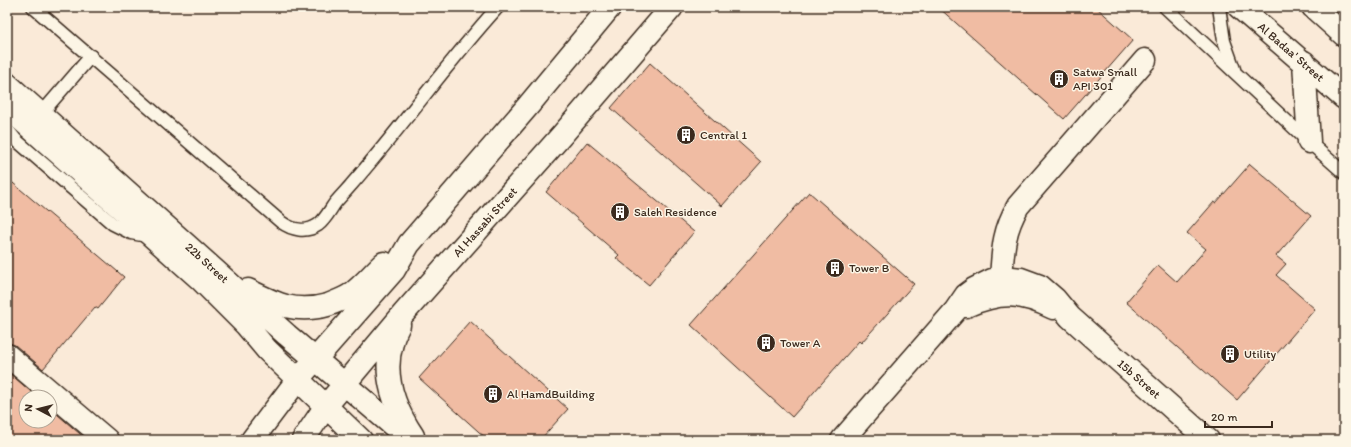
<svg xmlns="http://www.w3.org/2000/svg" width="1351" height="447" font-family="Itim,sans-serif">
  <rect width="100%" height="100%" fill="#faead8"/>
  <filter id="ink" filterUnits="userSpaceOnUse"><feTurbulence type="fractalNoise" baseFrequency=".025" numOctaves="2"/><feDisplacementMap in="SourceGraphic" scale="8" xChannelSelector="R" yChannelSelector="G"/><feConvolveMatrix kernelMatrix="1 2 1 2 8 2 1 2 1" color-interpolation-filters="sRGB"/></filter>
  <g filter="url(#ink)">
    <path fill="#f0bca3" stroke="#3b2a1e" d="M938,7H1096L1133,40L1064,119Z
      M650,63L761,162L722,206L611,108Z
      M587,142L694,232L649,285L616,258L619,255L546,192Z
      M1250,164L1311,216L1276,256L1286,264L1276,275L1315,309L1237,400L1126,302L1158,265L1177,282L1206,249L1187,233L1214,202L1216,203Z
      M7,178L124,277L98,309L95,307L43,369L15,345L7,343Z
      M809,192L914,284L861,343L859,341L792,417L691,325Z
      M470,321L568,409L540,440H488L419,378Z
      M7,371L37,397H26V421H50V408L87,440H7Z"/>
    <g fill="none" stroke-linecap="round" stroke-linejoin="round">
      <g stroke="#3b2a1e" stroke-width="15">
        <path id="lane" d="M33,7L281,222C292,230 306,233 318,225C325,220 330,210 335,203C340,197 346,191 351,185C402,127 446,64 498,7
          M1165,7L1309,142L1344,173
          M1219,7L1224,41L1234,69
          M41,114L91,56
          M7,129L16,140L113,224L131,233L147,236"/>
      </g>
      <g stroke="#3b2a1e" stroke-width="25">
        <path id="street" d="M7,84L287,335L410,440
          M7,107L200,279L246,325L267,350L361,440
          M1001,279C1003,250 1003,232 1018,206L1145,60
          M248,290C276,304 295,314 328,305C335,302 344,299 350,295C363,286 373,273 384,263
          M966,306C999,292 1020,291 1053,308
          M399,325C396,331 393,337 392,343C382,375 395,409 413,436
          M7,355L107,440
          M252,440L298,379L394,270L409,244L528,106L610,7
          M303,440L326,406L404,313L562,135L672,7
          M842,440L955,311L966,295L974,289L992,280L1012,278L1021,279L1040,286L1055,299L1070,317L1208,440"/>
      </g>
      <g stroke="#3b2a1e" stroke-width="25">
        <path id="secondary" d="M1239,7L1344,98
          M1313,7L1344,35
          M1304,62L1309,142"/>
      </g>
      <use href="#lane" stroke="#fcf5e5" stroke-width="12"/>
      <use href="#street" stroke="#fcf5e5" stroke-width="22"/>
      <use href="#secondary" stroke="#fcf5e5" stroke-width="22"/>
    </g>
  </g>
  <defs>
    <g id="building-disc" transform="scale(1)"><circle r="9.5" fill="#3b2a1e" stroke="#fcf5e5"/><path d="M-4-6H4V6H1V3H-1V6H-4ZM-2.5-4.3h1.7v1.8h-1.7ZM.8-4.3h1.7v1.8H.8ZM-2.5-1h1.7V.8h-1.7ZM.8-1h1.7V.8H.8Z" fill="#fff"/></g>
  </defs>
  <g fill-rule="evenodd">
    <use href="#building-disc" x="1059" y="79"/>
    <use href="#building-disc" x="686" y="135"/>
    <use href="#building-disc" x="620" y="212"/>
    <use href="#building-disc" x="835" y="268"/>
    <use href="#building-disc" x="766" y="343"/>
    <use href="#building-disc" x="1230" y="354"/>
    <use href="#building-disc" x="493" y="394"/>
  </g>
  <g text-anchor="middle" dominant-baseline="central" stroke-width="3" stroke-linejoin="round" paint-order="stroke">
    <g font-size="12" fill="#3b2a1e" stroke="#fcf5e5">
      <text transform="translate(1291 52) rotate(41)">Al Badaa' Street</text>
      <text transform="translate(485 222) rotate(-48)">Al Hassabi Street</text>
      <text transform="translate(207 263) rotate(42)">22b Street</text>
      <text transform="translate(1139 379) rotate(41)">15b Street</text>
    </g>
    <g font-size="12" fill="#3b2a1e" stroke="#fcf5e5" text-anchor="start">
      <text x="1073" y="72">Satwa Small<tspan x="1073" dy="14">API 301</tspan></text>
      <text x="700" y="135">Central 1</text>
      <text x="634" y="212">Saleh Residence</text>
      <text x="849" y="268">Tower B</text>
      <text x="780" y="343">Tower A</text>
      <text x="1244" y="354">Utility</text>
      <text x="507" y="394">Al HamdBuilding</text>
    </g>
  </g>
  <rect width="1351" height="447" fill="none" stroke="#fcf5e5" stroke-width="24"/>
  <rect x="12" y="12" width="1327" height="423" fill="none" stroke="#3b2a1e" stroke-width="1.5" filter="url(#ink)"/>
  <g transform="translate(38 409) rotate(277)"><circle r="19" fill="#fcf5e5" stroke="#afa495"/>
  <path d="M0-3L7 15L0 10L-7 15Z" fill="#3b2a1e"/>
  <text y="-6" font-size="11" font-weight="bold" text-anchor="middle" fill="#3b2a1e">N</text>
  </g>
  <path d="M1205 421v6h67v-6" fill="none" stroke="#3b2a1e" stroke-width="2"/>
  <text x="1211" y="421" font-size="12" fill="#3b2a1e" stroke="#fcf5e5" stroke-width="3" paint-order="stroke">20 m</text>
</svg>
